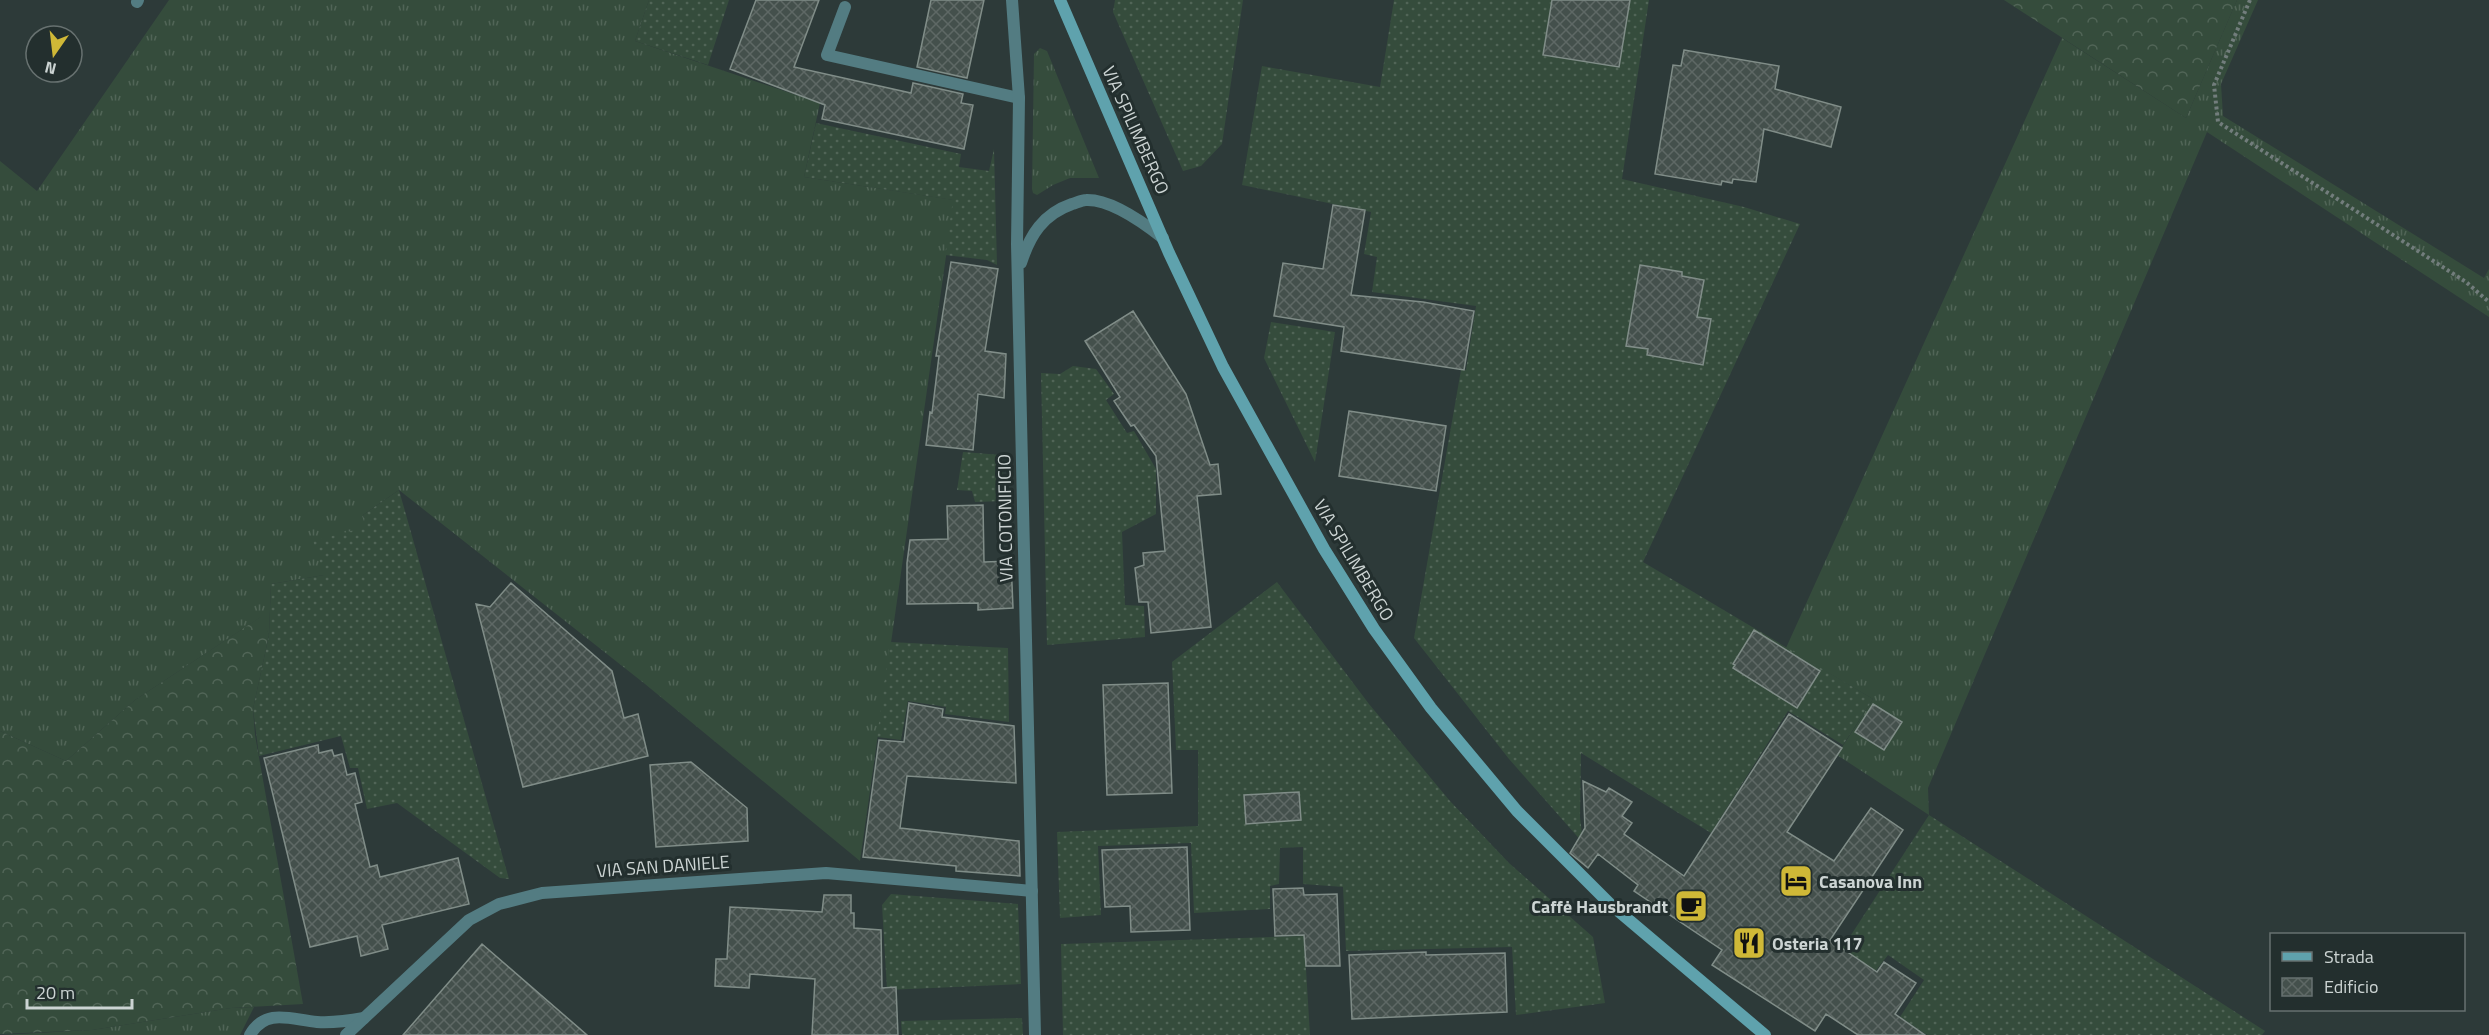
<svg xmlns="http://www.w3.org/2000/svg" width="2489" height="1035" font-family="'Titillium Web',sans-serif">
  <defs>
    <pattern id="grass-tufts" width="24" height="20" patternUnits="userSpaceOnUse" patternTransform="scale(1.5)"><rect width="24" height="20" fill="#354c3c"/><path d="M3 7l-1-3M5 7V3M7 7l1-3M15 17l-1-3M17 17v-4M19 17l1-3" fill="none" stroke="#516557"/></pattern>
    <pattern id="forest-crowns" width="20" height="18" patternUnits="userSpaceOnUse" patternTransform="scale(1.5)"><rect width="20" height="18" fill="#354c3c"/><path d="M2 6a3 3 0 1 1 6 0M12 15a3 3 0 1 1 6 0" fill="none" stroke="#516557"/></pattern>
    <pattern id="garden-dots" width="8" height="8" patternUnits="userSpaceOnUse" patternTransform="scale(1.5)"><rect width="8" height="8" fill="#354c3c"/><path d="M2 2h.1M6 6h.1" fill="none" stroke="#516557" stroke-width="1.8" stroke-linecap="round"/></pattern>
    <pattern id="building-cross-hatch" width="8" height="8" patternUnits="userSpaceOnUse" patternTransform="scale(1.5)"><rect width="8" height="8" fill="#44504c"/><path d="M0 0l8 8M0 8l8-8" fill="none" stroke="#5e6865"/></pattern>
  </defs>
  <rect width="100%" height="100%" fill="#2d3a39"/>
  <path fill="url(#grass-tufts)" d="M169,0H649L635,41L820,103L804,177L954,200L860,861L645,684L399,490L363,515L367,527L324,575L271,584L269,635L261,617L135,700L66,761L0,731V161L37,191Z
    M2237,0H2258L2221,84L2223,116L2484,278L2489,269V317L2207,132L1928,788L1929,815L1837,755L1873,699L1786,648L2062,38L2186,118Z
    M1040,48L1047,51L1099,178H1070L1053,185L1037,195L1033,193L1032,189L1034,54Z
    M254,1007L240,1035H0L92,1030L231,1008Z"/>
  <path fill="url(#forest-crowns)" d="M2004,0H2237L2186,118Z
    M262,616L269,635L253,709L255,735L303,1004L231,1008L92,1030L0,1034V731L66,761L135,700Z"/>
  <path fill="url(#garden-dots)" d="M649,0H729L708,65L635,41Z
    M1115,0H1243L1222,144L1201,166L1183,171L1113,12Z
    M1394,0H1649L1622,179L1744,207L1800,224L1643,562L1873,699L1843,745L1788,711L1711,833L1581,753L1580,817L1583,843L1509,759L1414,638L1461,370H1466L1476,306L1372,292L1377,257L1364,254L1371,212L1242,185L1262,66L1380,87Z
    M816,123L961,154L959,167L989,171L994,149L997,265L987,260L945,255L953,200L804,177Z
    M1271,322L1335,332L1315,462L1264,358Z
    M1073,366L1096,369L1114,394L1106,400L1127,433L1134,431L1156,469V514L1122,532L1125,605L1144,606L1145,637L1047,645L1041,373L1060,374Z
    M963,452L1002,455L1004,501L975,502L972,491L957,490Z
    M399,490L509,879L500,878L397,803L367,809L358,768H350L341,736L259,756L253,709L269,635L271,584L324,575L313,541L366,527L363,515Z
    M1277,582L1369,704L1450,801L1509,863L1593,937L1605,1003L1516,1015L1512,947L1346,951L1343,887L1303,884V847L1280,848L1279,884L1270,886V909L1194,913L1191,843L1098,846L1101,915L1060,918L1057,832L1198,826V750H1176L1172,662Z
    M890,642L1008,648L1009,722L945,714L946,707L908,701L901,740L877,737Z
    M1929,815L2265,1031L2262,1035H1927L1900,1017L1924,980L1888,955L1871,977L1838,955Z
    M891,894L1018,904L1021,984L887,990L882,905Z
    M1304,936L1310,1035H1063L1061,944Z
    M1022,1018L1023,1035H902L901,1021Z"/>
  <path fill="url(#building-cross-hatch)" stroke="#808d88" stroke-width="1.5" d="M756,0H819L794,67L911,93L913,83L963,94L961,103L973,105L964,149L822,119L825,105L730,69Z
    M931,0H984L967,78L917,67Z
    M1552,0H1630L1619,67L1543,55Z
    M1684,50L1779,66L1775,89L1841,107L1831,147L1764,129L1756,182L1733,179L1732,183L1722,181L1721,185L1655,174L1673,65L1681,66Z
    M1333,205L1365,210L1351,295L1423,302L1474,311L1464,370L1341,351L1344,327L1274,316L1283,263L1323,269Z
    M951,262L998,269L985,351L1006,354L1004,398L978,394L973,450L926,445L930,412L932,413L939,356H936Z
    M1640,265L1682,272V276L1704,280L1697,317L1711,319L1703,365L1647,355L1648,349L1626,346Z
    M1133,311L1186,394L1210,465L1218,464L1221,494L1197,496L1211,627L1151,633L1148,602H1139L1135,568L1144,565L1143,553L1165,551L1156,456L1134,425L1131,426L1114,401L1120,397L1085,341Z
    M1349,411L1446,426L1436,491L1339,476Z
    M983,505L984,562L1011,561L1013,608L978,610V603L907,604V563L910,540L948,539L947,506Z
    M511,583L612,671L624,718L638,714L648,756L523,787L476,604L490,607Z
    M1754,630L1820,671L1797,708L1733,668L1735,665L1733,664Z
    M1168,683L1172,793L1107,795L1103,685Z
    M909,703L943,709L942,717L1014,726L1016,783L907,776L900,828L1019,841L1020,876L956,871V866L863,857L879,740L904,742Z
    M1873,704L1902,722L1884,750L1855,732Z
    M1789,714L1842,748L1787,832L1834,861L1871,808L1903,830L1830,940L1877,972L1884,962L1916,983L1895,1014L1925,1035H1858L1826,1014L1815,1031L1712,965L1722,950L1634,891L1638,885L1598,854L1588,868L1570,853L1585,828L1583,781L1606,792L1609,788L1632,802L1622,816L1632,823L1624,834L1684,876Z
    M318,745L319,753L332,750L334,756L342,754L347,775L355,773L362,802L355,804L370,867L377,865L380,877L458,858L469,904L382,925L388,949L361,956L357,936L310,947L264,758Z
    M691,762L747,808L748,841L656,847L650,765Z
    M1299,792L1301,820L1246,824L1244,795Z
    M1187,847L1190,930L1131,932L1130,906L1105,907L1102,850Z
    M1303,888L1304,895L1337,894L1340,966H1306L1304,935L1275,936L1273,889Z
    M824,895H851V913H854V928L881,930L882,988L896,987L898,1035H812L815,979L750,974L749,988L715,986L716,959H727L730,907L822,912Z
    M482,944L587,1035H403Z
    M1426,952V955L1505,953L1507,1012L1352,1019L1349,955Z"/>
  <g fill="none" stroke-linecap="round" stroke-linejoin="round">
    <path stroke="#727d7c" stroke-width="4" stroke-dasharray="3 3" stroke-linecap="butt" d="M2250,0L2214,85L2218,122L2466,282L2489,302"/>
    <path stroke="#537c82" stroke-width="12" d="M137,2L138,0
      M845,7L827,55L1019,98
      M250,1035C266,1007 292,1020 317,1022C334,1023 348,1021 364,1018"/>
    <path stroke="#537c82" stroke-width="12" d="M346,1035L469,920L499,904L542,893L826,873L1032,891"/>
    <path stroke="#537c82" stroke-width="12" d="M1012,0L1019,98L1017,244L1035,1035
      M1021,263C1030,235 1043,214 1072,204C1076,203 1082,200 1086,200C1111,199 1144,223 1163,238"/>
    <path stroke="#5fa2ad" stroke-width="12" d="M1060,0L1169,253L1223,367L1324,549L1374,629L1431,708L1517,811L1610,904L1765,1035"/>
  </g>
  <defs>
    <g id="hotel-square" transform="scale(1.725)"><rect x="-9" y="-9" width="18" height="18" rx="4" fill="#cfb837" stroke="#232f2e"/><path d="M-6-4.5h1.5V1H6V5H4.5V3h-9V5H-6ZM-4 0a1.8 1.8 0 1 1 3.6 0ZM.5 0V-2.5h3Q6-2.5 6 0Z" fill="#111"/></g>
    <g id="cafe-square" transform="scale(1.725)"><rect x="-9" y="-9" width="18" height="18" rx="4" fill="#cfb837" stroke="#232f2e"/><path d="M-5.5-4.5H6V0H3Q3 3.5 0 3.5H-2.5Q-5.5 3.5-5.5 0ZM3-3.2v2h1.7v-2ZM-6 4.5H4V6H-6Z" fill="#111"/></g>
    <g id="restaurant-square" transform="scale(1.725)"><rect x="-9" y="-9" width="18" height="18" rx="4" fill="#cfb837" stroke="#232f2e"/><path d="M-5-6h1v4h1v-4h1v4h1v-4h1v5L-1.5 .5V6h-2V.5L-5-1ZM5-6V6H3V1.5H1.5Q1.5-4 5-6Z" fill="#111"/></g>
  </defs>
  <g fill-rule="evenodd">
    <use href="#hotel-square" x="1796" y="881"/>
    <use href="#cafe-square" x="1691" y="906"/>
    <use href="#restaurant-square" x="1749" y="943"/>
  </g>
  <g text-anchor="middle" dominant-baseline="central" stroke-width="6" stroke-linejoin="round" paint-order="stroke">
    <g font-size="18" fill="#ccd4d3" stroke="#232f2e">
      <text transform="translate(1136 130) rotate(66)">VIA SPILIMBERGO</text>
      <text transform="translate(1005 518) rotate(-91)">VIA COTONIFICIO</text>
      <text transform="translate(1354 560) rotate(59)">VIA SPILIMBERGO</text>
      <text transform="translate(663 866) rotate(-4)">VIA SAN DANIELE</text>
    </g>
    <g font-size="18" font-weight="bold" fill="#ccd4d3" stroke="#232f2e" text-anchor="start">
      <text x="1819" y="881">Casanova Inn</text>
      <text x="1668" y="906" text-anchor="end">Caffė Hausbrandt</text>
      <text x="1772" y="943">Osteria 117</text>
    </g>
  </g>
  <rect x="2270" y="933" width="195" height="78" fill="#232f2e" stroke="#677170" stroke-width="1.5"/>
  <rect x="2282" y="952" width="30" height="9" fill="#5fa2ad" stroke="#677170" stroke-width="1.5"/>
  <text x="2324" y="963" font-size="18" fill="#ccd4d3">Strada</text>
  <rect x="2282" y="978" width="30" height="18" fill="url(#building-cross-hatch)" stroke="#677170" stroke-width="1.5"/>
  <text x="2324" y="993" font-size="18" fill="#ccd4d3">Edificio</text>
  <g transform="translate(54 54) rotate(194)"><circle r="28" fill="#232f2e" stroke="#677170" stroke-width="1.5"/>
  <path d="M0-4.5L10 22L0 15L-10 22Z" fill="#cfb837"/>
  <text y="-9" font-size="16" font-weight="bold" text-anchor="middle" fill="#ccd4d3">N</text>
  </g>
  <path d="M27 999v9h105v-9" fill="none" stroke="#ccd4d3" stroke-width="3"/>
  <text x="36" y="999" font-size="18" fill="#ccd4d3" stroke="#232f2e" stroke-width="4.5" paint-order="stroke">20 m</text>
</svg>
